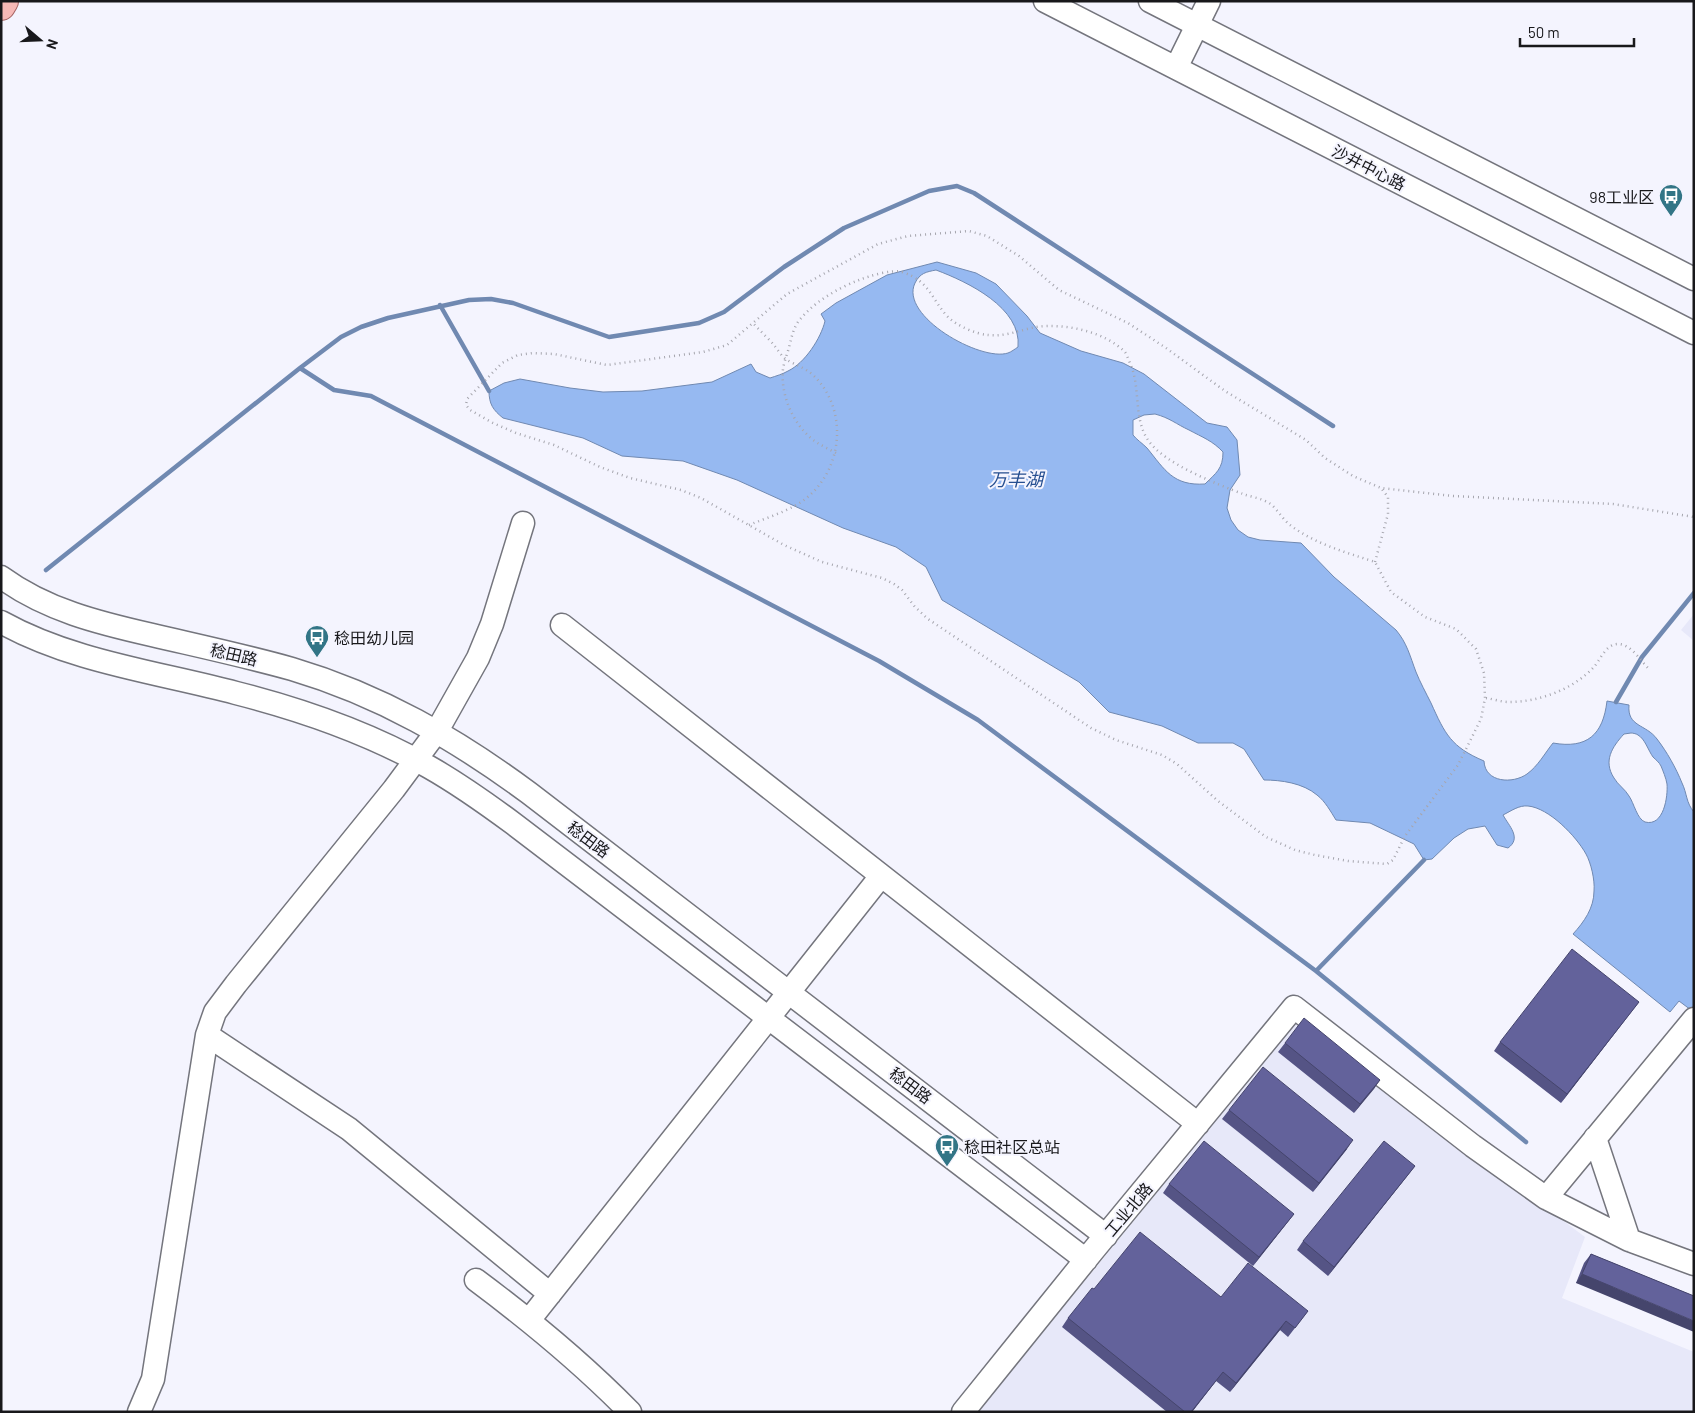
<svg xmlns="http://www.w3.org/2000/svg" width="1695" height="1413" font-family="Barlow,'Noto Sans SC',sans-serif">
  <rect width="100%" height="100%" fill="#f4f4fe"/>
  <path fill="#e7e8f9" d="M1694,614V641L1681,630Z
    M1297,1021L1585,1237L1562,1298L1694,1352V1412H978Z"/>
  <path fill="#96b9f1" stroke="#7089b1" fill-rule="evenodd" d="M937,262L976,273L996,284L1027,316L1040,333L1081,351L1123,363L1144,374L1207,423L1227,427L1237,440L1240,475L1230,490L1227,508L1231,520L1238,530L1248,537L1260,540L1301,543L1334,577L1396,630C1407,643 1410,656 1416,672C1420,682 1426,693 1431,703C1445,734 1451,747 1484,761C1485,783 1513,784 1527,774C1538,766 1545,753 1553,743C1587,749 1603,735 1607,701L1629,705C1627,727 1646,724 1657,739C1667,752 1676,768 1682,783C1687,793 1686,803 1694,812V1006L1691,1010L1679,1001L1670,1012L1573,934C1584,922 1594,908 1594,891C1595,880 1591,863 1586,854C1576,836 1549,808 1528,806C1519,805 1511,811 1503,815C1509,826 1522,838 1508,848L1497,845L1485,826L1468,829L1454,838L1432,859L1424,860L1414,844L1370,823L1336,820C1331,812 1325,801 1317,795C1303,783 1281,780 1264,780L1244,749L1233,743H1198L1162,726L1109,712L1079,682L942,600L926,567L896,547L843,528L737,480L683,461L622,456L583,438L503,418C493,410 489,404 489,391L504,383L520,379L570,388L603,392L642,391L712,382L751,364L756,372L770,378C776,376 783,374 788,371C805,363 821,338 825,321L821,314L836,303L887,275ZM936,270C968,282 1022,308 1018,347C1015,349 1011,352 1008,353C981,362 899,316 915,283C920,273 926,272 936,270ZM1155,414C1170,418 1176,424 1189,430C1202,437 1213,441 1223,452C1223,469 1216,473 1205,484C1173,486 1165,470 1147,448C1142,443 1137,440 1133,435V420L1144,415ZM1631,733C1633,733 1637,734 1638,735C1645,739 1648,750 1653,757C1656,760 1659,762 1661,766C1663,771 1666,778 1667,784C1668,796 1664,827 1645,822C1637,819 1634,803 1629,796C1625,789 1618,785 1614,778C1603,761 1612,747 1624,734Z"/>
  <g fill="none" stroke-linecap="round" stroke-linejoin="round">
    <path stroke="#7089b1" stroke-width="4.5" d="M440,305L489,391
      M300,368L334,390L371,396L879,661L978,720L1316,971L1526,1142
      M46,570L300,368L341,337L361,327L388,318L469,300L491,299L513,303L609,337L699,323L724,312L784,267L844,228L929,191L957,186L974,193L1333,426
      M1616,702L1642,657L1694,593
      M1316,971L1424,860"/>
    <g stroke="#74757d" stroke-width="25">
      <path id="minor" d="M1045,1L1694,333
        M1150,1L1694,279
        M1176,68L1209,1
        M1,577C46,610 99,623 152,635C199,646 246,656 292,669C380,695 456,739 529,793L1106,1236
        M1,622C73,662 157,672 236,693C303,710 369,733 429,767C459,784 487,804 514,824L1086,1260
        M562,625L1198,1124
        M207,1035L349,1129L550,1294
        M1595,1138L1629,1240
        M1546,1198L1694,1019
        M476,1280C531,1321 581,1362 630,1412
        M530,1319L881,876
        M139,1412L153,1379L207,1035L215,1012L236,984L394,789L437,731L478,658L492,624L523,523
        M963,1412L1092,1252L1294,1007L1473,1146L1546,1198L1629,1240L1694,1264"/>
    </g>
    <g stroke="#a46161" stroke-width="30">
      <path id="major" d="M1,6L4,1"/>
    </g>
    <path stroke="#a6a6ae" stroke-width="2.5" stroke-dasharray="1 4" stroke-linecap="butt" d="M836,453C829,449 822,446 816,442C794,427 780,395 783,369C784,363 786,357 788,351C791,341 792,331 798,322C812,303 838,288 859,280C869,276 892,269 902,272C930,281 931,299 948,317C957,326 976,334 988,335C1005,337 1020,330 1036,327C1064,323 1103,331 1124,351C1127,354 1128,359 1130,363C1141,387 1133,418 1148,440C1164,464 1217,484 1243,494C1251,497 1261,498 1269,503C1277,508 1282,519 1290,525C1315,544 1345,552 1375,562L1391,592L1425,617L1456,629L1476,649L1484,673L1485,698L1481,719L1458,765L1405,836L1393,860L1387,864L1348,861L1315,855L1295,850L1266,837L1218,801L1177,764L1162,755L1116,740L1091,728L928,619L915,607L902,590L894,584L882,578L822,562L784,545L701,498L681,490L630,478L600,467L554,445L516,433L493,423L470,410L466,405L467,399L502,363L518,355L533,353L554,354L607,365L703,352L727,345L787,294L878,244L908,236L969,231L987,236L1019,256L1059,290L1128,323L1166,348L1225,391L1306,440L1325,458L1353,476L1381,488L1453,496L1613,504L1694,517
      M749,525C766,518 786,512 801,502C843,474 850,410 813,375C805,368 796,365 787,360C782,357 778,350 774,345C768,338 760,331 753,323
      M1375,562L1388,514V497L1381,488
      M1486,698C1493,699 1501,702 1509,702C1538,702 1572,690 1593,668C1600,661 1605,645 1617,644C1630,643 1640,660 1649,669"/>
    <use href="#minor" stroke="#fff" stroke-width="22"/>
    <use href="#major" stroke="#f6b8b6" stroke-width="28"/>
  </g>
  <path fill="#555485" d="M1639,1002L1561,1103L1494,1051L1500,1042Z
    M1285,1043L1380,1080L1354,1113L1278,1052Z
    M1229,1110L1347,1149L1313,1192L1222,1119Z
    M1415,1166L1408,1175L1328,1276L1297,1250L1303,1241Z
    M1169,1184L1294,1214L1253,1266L1163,1193Z
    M1591,1254L1694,1296L1576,1283L1584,1263Z
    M1094,1289L1221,1297L1308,1311L1288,1337L1280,1330L1230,1392L1216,1381L1192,1412H1167L1062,1327L1068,1318Z"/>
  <path fill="#45456c" d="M1639,1002L1632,1011L1561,1103L1567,1094Z
    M1380,1080L1374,1089L1354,1113L1360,1104Z
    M1353,1140L1347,1149L1313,1192L1319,1183Z
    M1415,1166L1408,1175L1328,1276L1334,1267Z
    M1294,1214L1287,1223L1253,1266L1259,1257Z
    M1582,1274L1694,1321V1332L1576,1283Z
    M1286,1321L1280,1330L1230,1392L1236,1383Z
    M1223,1372L1192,1412H1191Z"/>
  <path fill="#63629b" stroke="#45456c" d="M1572,949L1639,1002L1567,1094L1500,1042Z
    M1304,1018L1380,1080L1360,1104L1285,1043Z
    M1263,1067L1353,1140L1319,1183L1229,1110Z
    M1204,1141L1294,1214L1259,1257L1169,1184Z
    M1384,1141L1415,1166L1334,1267L1303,1241Z
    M1140,1232L1221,1297L1248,1263L1308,1311L1295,1328L1286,1321L1236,1383L1223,1372L1191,1412H1185L1068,1318L1092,1288L1094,1289Z
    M1591,1254L1694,1296V1321L1582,1274Z"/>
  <defs>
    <g id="bus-pin" transform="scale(1.25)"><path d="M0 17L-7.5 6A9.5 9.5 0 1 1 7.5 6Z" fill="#327586" stroke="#f4f4fe"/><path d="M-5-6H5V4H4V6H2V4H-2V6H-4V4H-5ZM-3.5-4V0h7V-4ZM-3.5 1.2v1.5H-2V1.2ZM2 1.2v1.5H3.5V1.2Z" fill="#fff"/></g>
  </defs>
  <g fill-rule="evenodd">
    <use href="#bus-pin" x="1671" y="196"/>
    <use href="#bus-pin" x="317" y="637"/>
    <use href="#bus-pin" x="947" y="1146"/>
  </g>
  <g text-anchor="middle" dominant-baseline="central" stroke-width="4" stroke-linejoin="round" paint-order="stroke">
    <g font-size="16" fill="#18181b" stroke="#f4f4fe">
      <text transform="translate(1369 167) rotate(27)">沙井中心路</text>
      <text transform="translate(234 654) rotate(13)">稔田路</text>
      <text transform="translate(589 839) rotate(37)">稔田路</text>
      <text transform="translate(911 1085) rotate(37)">稔田路</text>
      <text transform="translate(1128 1209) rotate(-50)">工业北路</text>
    </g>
    <g font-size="16" fill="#18181b" stroke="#f4f4fe" text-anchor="start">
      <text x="1654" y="196" text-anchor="end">98工业区</text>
      <text x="334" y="637">稔田幼儿园</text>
      <text x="964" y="1146">稔田社区总站</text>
    </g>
    <g font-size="18" font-style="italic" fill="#254e90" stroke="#f4f4fe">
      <text x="1016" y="479">万丰湖</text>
    </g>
  </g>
  <rect width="1695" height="1413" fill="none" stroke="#18181b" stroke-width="5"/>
  <g transform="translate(40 40) rotate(109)" stroke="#f4f4fe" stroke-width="4" paint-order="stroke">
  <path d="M0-4L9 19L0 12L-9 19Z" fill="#18181b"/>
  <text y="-8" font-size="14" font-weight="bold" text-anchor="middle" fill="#18181b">N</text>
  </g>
  <path d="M1520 38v8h114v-8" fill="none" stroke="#18181b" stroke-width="2.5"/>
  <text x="1528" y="38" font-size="15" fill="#18181b" stroke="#f4f4fe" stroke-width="4" paint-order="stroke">50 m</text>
</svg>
